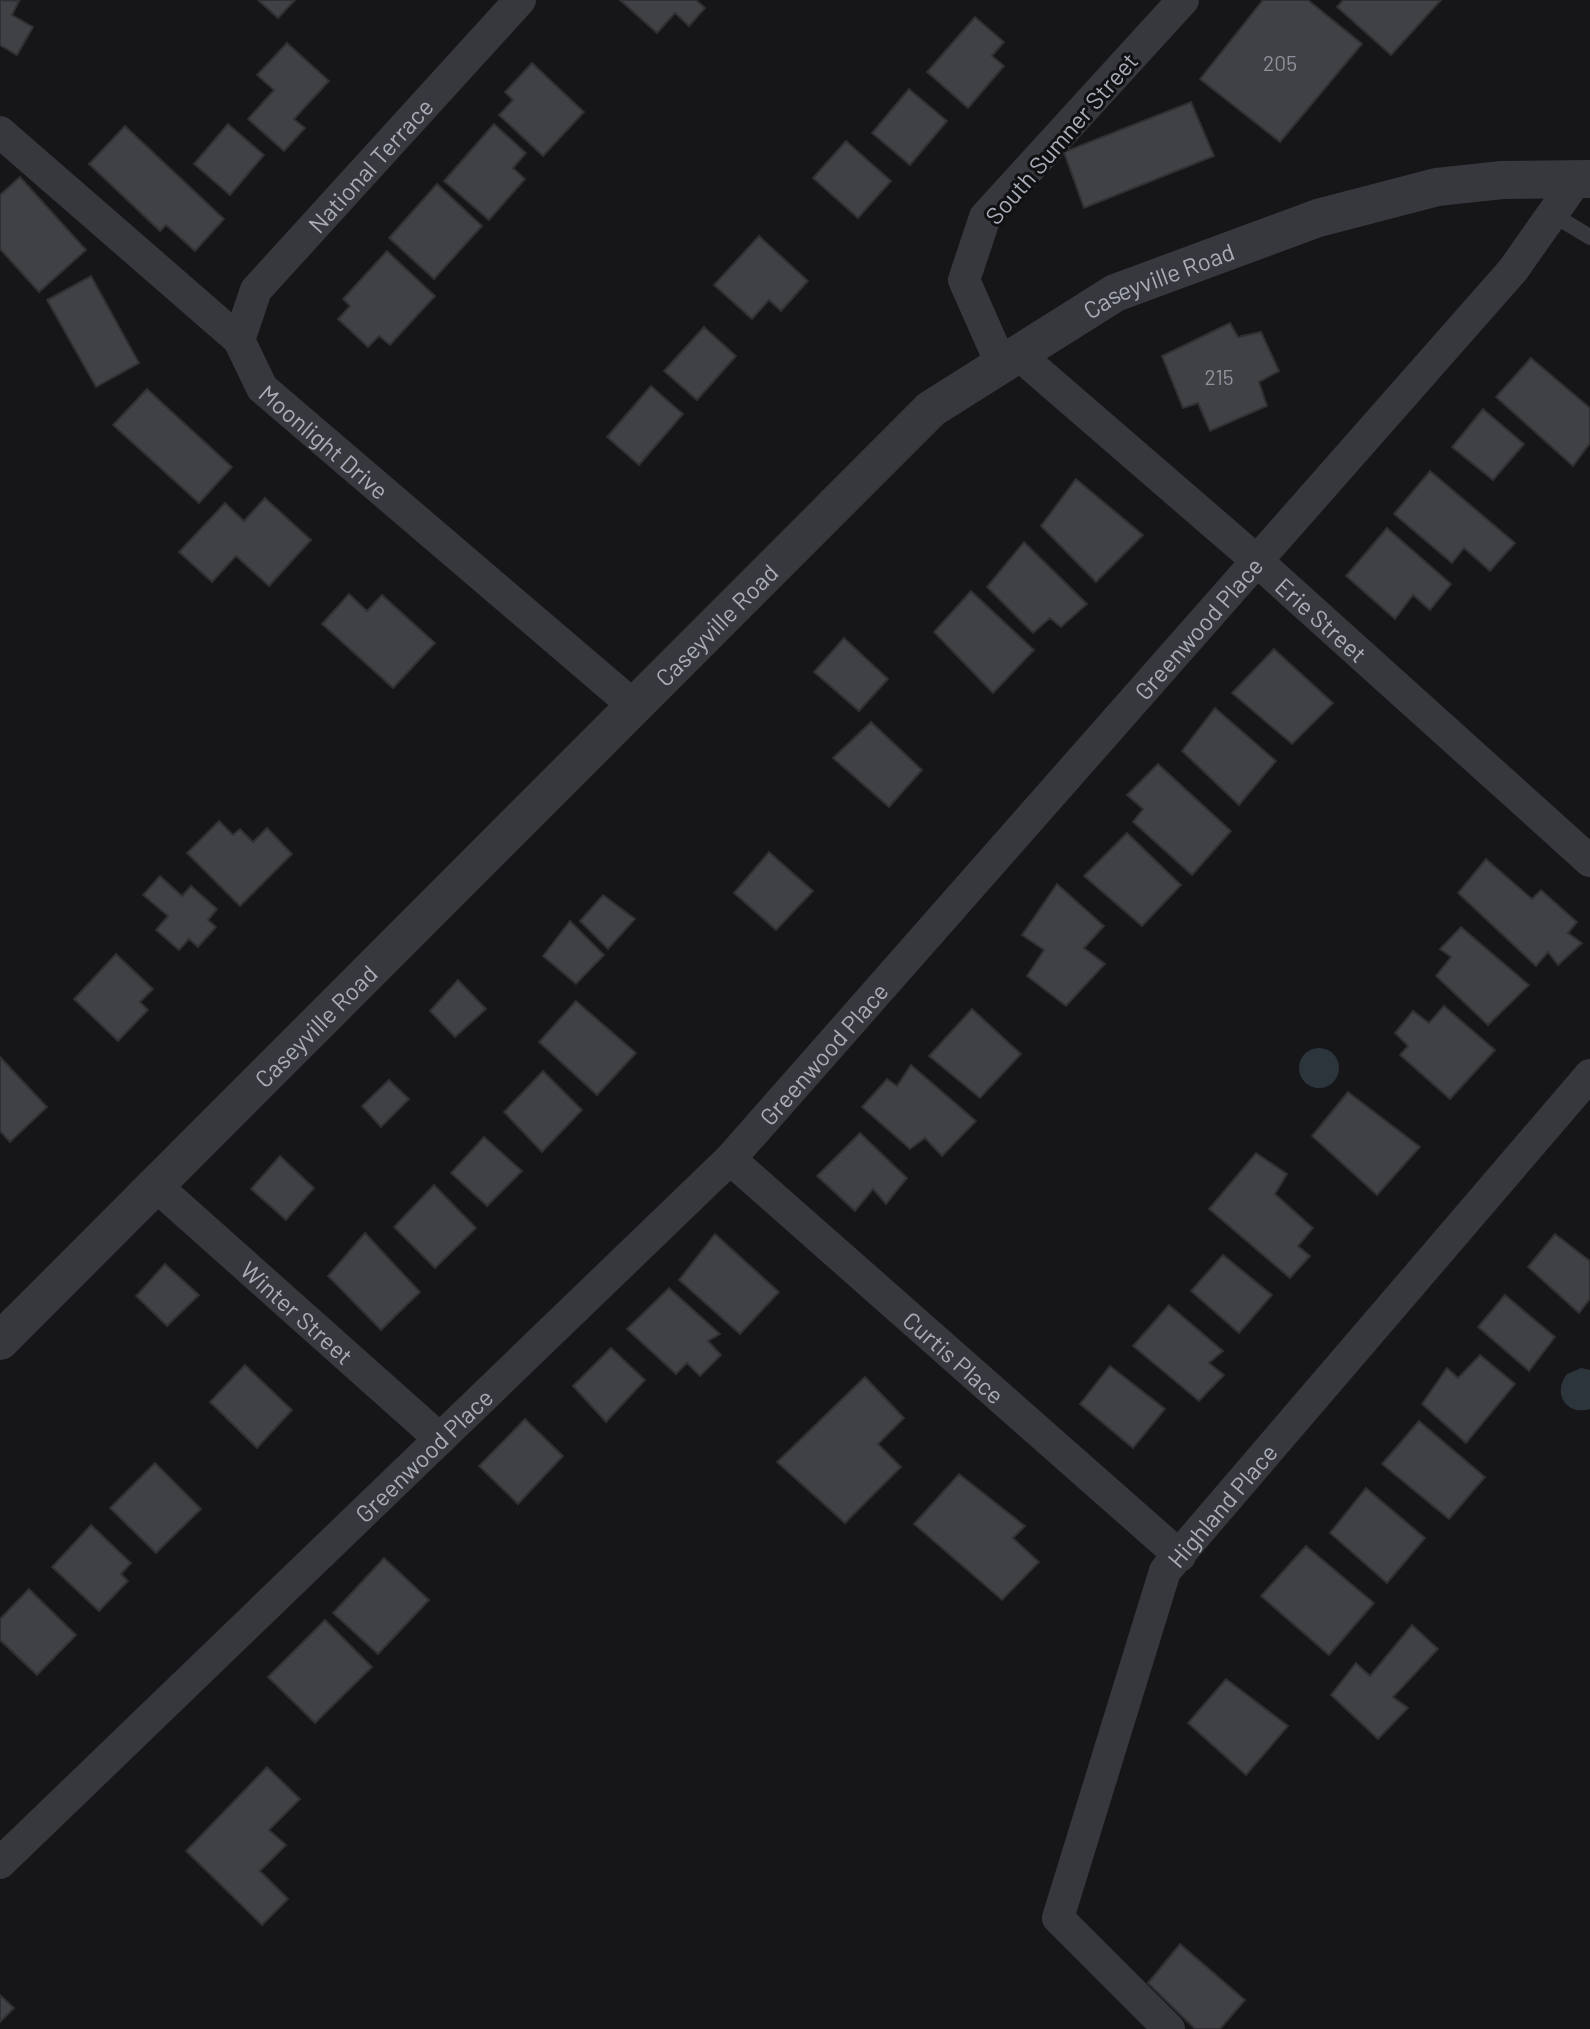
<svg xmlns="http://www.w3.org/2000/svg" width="1590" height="2029" font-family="Barlow,sans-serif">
  <rect width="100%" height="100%" fill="#161618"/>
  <path fill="#2c353c" d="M1299 1068a20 20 0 1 1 40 0a20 20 0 1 1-40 0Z
    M1581,1368L1590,1370V1409C1566,1416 1552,1393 1567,1374Z"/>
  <path fill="#404145" stroke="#303034" stroke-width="2" d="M0,0L19,1L12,15L33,27L17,55L0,45Z
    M258,0H295L278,18Z
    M620,0H696L705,8L689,26L675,13L657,33Z
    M1263,0H1308L1362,44L1280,142L1200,79Z
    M1343,0H1441L1391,55L1337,7Z
    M975,17L1004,42L992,56L1004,66L968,108L927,72Z
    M287,43L329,81L294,119L305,128L284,151L248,119L274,90L257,75Z
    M532,63L584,112L543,156L499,115L513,100L505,92Z
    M909,89L947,121L910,165L872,133Z
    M1191,102L1214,156L1084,208L1064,152Z
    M228,124L264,155L230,195L194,164Z
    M494,124L526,153L513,168L525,179L489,220L444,181Z
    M125,126L224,219L195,251L166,225L160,231L89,164Z
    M846,141L891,181L858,218L813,178Z
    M20,177L86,250L39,292L0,249V195Z
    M437,184L482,226L434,279L389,238Z
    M759,236L808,281L781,311L769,300L752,319L714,285Z
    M387,251L435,296L390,345L379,336L368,347L338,319L350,306L343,299Z
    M91,276L139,363L96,387L47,300Z
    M1230,323L1238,337L1261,332L1279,371L1259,382L1267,406L1210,431L1198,403L1183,408L1162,356Z
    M704,327L736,356L697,400L664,371Z
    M1531,358L1590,408V443L1573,466L1496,397Z
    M651,386L683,414L639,465L607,437Z
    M147,389L232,467L199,503L113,425Z
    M1483,409L1524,444L1493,480L1452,447Z
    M1430,471L1515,543L1490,571L1464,548L1452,563L1394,514Z
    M1076,479L1143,535L1096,582L1041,526Z
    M265,498L311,540L269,586L236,556L212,582L179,552L225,503L244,521Z
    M1387,528L1451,584L1430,610L1413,595L1395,619L1346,576Z
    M1024,542L1087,604L1061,627L1050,618L1033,633L987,587Z
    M971,591L1034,650L993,693L934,632Z
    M349,594L367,611L382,595L435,643L393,688L322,624Z
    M844,638L888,679L859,711L814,672Z
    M1274,649L1333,703L1292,744L1232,693Z
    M1215,708L1276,761L1239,805L1182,751Z
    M871,722L922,770L889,807L833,758Z
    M1158,764L1231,831L1192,875L1133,822L1143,809L1127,795Z
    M219,821L233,835L240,829L253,842L267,828L292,854L240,906L187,853Z
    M1127,833L1181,885L1142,926L1084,876Z
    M769,852L813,891L776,930L734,893Z
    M1486,859L1532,899L1541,890L1577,922L1568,933L1582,943L1558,965L1548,952L1536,966L1458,893Z
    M160,876L182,896L191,886L217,909L208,920L216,927L198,947L189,939L179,950L156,930L168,916L143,895Z
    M1057,884L1104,926L1084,948L1105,964L1066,1006L1027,976L1044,950L1022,935Z
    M603,895L635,919L608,949L580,921Z
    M570,921L604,955L576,984L543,956Z
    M1461,927L1529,985L1488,1025L1436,976L1451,957L1440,949Z
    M116,954L153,989L140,1002L148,1010L118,1041L74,999Z
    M458,980L486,1009L455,1037L430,1011Z
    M576,1001L636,1053L597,1095L539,1042Z
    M1444,1006L1495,1050L1450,1099L1400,1055L1408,1046L1395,1033L1413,1011L1429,1023Z
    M972,1009L1021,1054L980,1098L929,1056Z
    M0,1057L47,1107L10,1142L0,1131Z
    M911,1065L976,1121L942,1156L925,1138L910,1149L862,1107L887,1079L897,1086Z
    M543,1071L582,1110L542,1152L504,1112Z
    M389,1080L409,1099L381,1127L362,1106Z
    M1348,1092L1420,1147L1377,1195L1312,1136Z
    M860,1133L907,1178L886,1204L873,1189L855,1211L817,1176Z
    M484,1137L522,1171L487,1206L451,1173Z
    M1256,1153L1287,1174L1275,1194L1313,1228L1298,1246L1310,1256L1290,1278L1209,1209Z
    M280,1156L314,1188L286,1220L251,1189Z
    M434,1185L476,1228L435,1268L394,1227Z
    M365,1233L420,1292L381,1330L328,1276Z
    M715,1234L779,1292L740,1334L679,1280Z
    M1555,1234L1590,1261V1299L1579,1313L1528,1267Z
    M1223,1255L1272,1295L1239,1333L1191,1291Z
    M165,1264L199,1295L167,1326L136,1296Z
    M669,1288L720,1334L708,1341L721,1355L700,1376L687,1363L676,1374L627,1329Z
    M1505,1295L1555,1337L1529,1371L1478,1327Z
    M1169,1305L1223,1351L1209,1363L1224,1375L1199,1401L1133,1346Z
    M611,1348L645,1380L606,1422L573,1386Z
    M1480,1355L1515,1384L1466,1443L1422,1404L1447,1368L1458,1378Z
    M245,1365L292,1410L257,1448L210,1402Z
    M1110,1366L1165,1409L1133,1448L1080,1404Z
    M865,1377L904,1418L878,1444L901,1467L845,1523L777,1462Z
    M525,1419L563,1456L518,1504L479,1466Z
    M1419,1421L1485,1477L1449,1519L1382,1464Z
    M155,1463L201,1509L156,1553L110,1508Z
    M959,1474L1025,1526L1013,1538L1039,1562L1002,1600L914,1524Z
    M1366,1488L1425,1538L1387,1583L1330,1533Z
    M91,1525L131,1563L121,1574L128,1581L99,1611L52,1567Z
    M1306,1546L1374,1603L1329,1655L1261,1596Z
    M384,1558L429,1600L378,1654L333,1613Z
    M29,1589L76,1635L37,1675L0,1640V1619Z
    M325,1620L372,1667L315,1723L268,1677Z
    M1412,1625L1438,1649L1393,1697L1408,1708L1378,1739L1331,1695L1356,1663L1370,1676Z
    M1226,1679L1288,1726L1246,1775L1188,1723Z
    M267,1767L300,1799L269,1830L286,1845L260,1871L288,1899L262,1925L186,1851Z
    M1180,1944L1245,2000L1220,2029H1195L1148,1983Z
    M0,1995L14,2008L0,2022Z"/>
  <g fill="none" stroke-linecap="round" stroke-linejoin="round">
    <path stroke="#37383d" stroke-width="16" d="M1552,214L1590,237"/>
    <g stroke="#37383d" stroke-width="32">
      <path id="s1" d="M0,132L239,340L262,388L634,706"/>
      <path id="s2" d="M239,340L256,290L520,0"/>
      <path id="s3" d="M1019,355L1256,560L1590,861"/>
      <path d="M1002,366L964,280L985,217L1183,0"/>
      <path id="s4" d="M730,1159L1180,1556"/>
      <path id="s5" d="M155,1185L440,1439"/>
      <path id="s6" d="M0,1863L730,1159L1513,270L1577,179"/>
      <path id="s7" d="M1169,2029L1058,1918L1165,1571L1590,1075"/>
    </g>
    <path stroke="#37383d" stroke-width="38" id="s8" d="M0,1341L931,409L1115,293L1318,218L1437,187L1502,180L1590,179"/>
  </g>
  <g text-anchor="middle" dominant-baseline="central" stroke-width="6" stroke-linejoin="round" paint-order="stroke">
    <g font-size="21" fill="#8e929b">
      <text x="1280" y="62">205</text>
      <text x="1219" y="376">215</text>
    </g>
    <g font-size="24" fill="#a8adb8" stroke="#111113">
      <text transform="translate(1061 138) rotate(-49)">South Sumner Street</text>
      <text stroke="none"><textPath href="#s2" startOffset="222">National Terrace</textPath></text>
      <text stroke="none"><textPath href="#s8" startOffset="1580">Caseyville Road</textPath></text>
      <text stroke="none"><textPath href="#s1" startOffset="452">Moonlight Drive</textPath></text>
      <text stroke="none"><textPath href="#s3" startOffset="402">Erie Street</textPath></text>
      <text stroke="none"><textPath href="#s8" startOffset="1013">Caseyville Road</textPath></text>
      <text stroke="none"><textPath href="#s6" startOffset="1722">Greenwood Place</textPath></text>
      <text stroke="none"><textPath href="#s8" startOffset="446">Caseyville Road</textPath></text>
      <text stroke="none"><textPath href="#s6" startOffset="1155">Greenwood Place</textPath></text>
      <text stroke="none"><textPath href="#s5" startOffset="191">Winter Street</textPath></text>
      <text stroke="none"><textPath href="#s4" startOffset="299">Curtis Place</textPath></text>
      <text stroke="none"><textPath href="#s6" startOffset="588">Greenwood Place</textPath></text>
      <text stroke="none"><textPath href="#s7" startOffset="607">Highland Place</textPath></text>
    </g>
  </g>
</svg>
